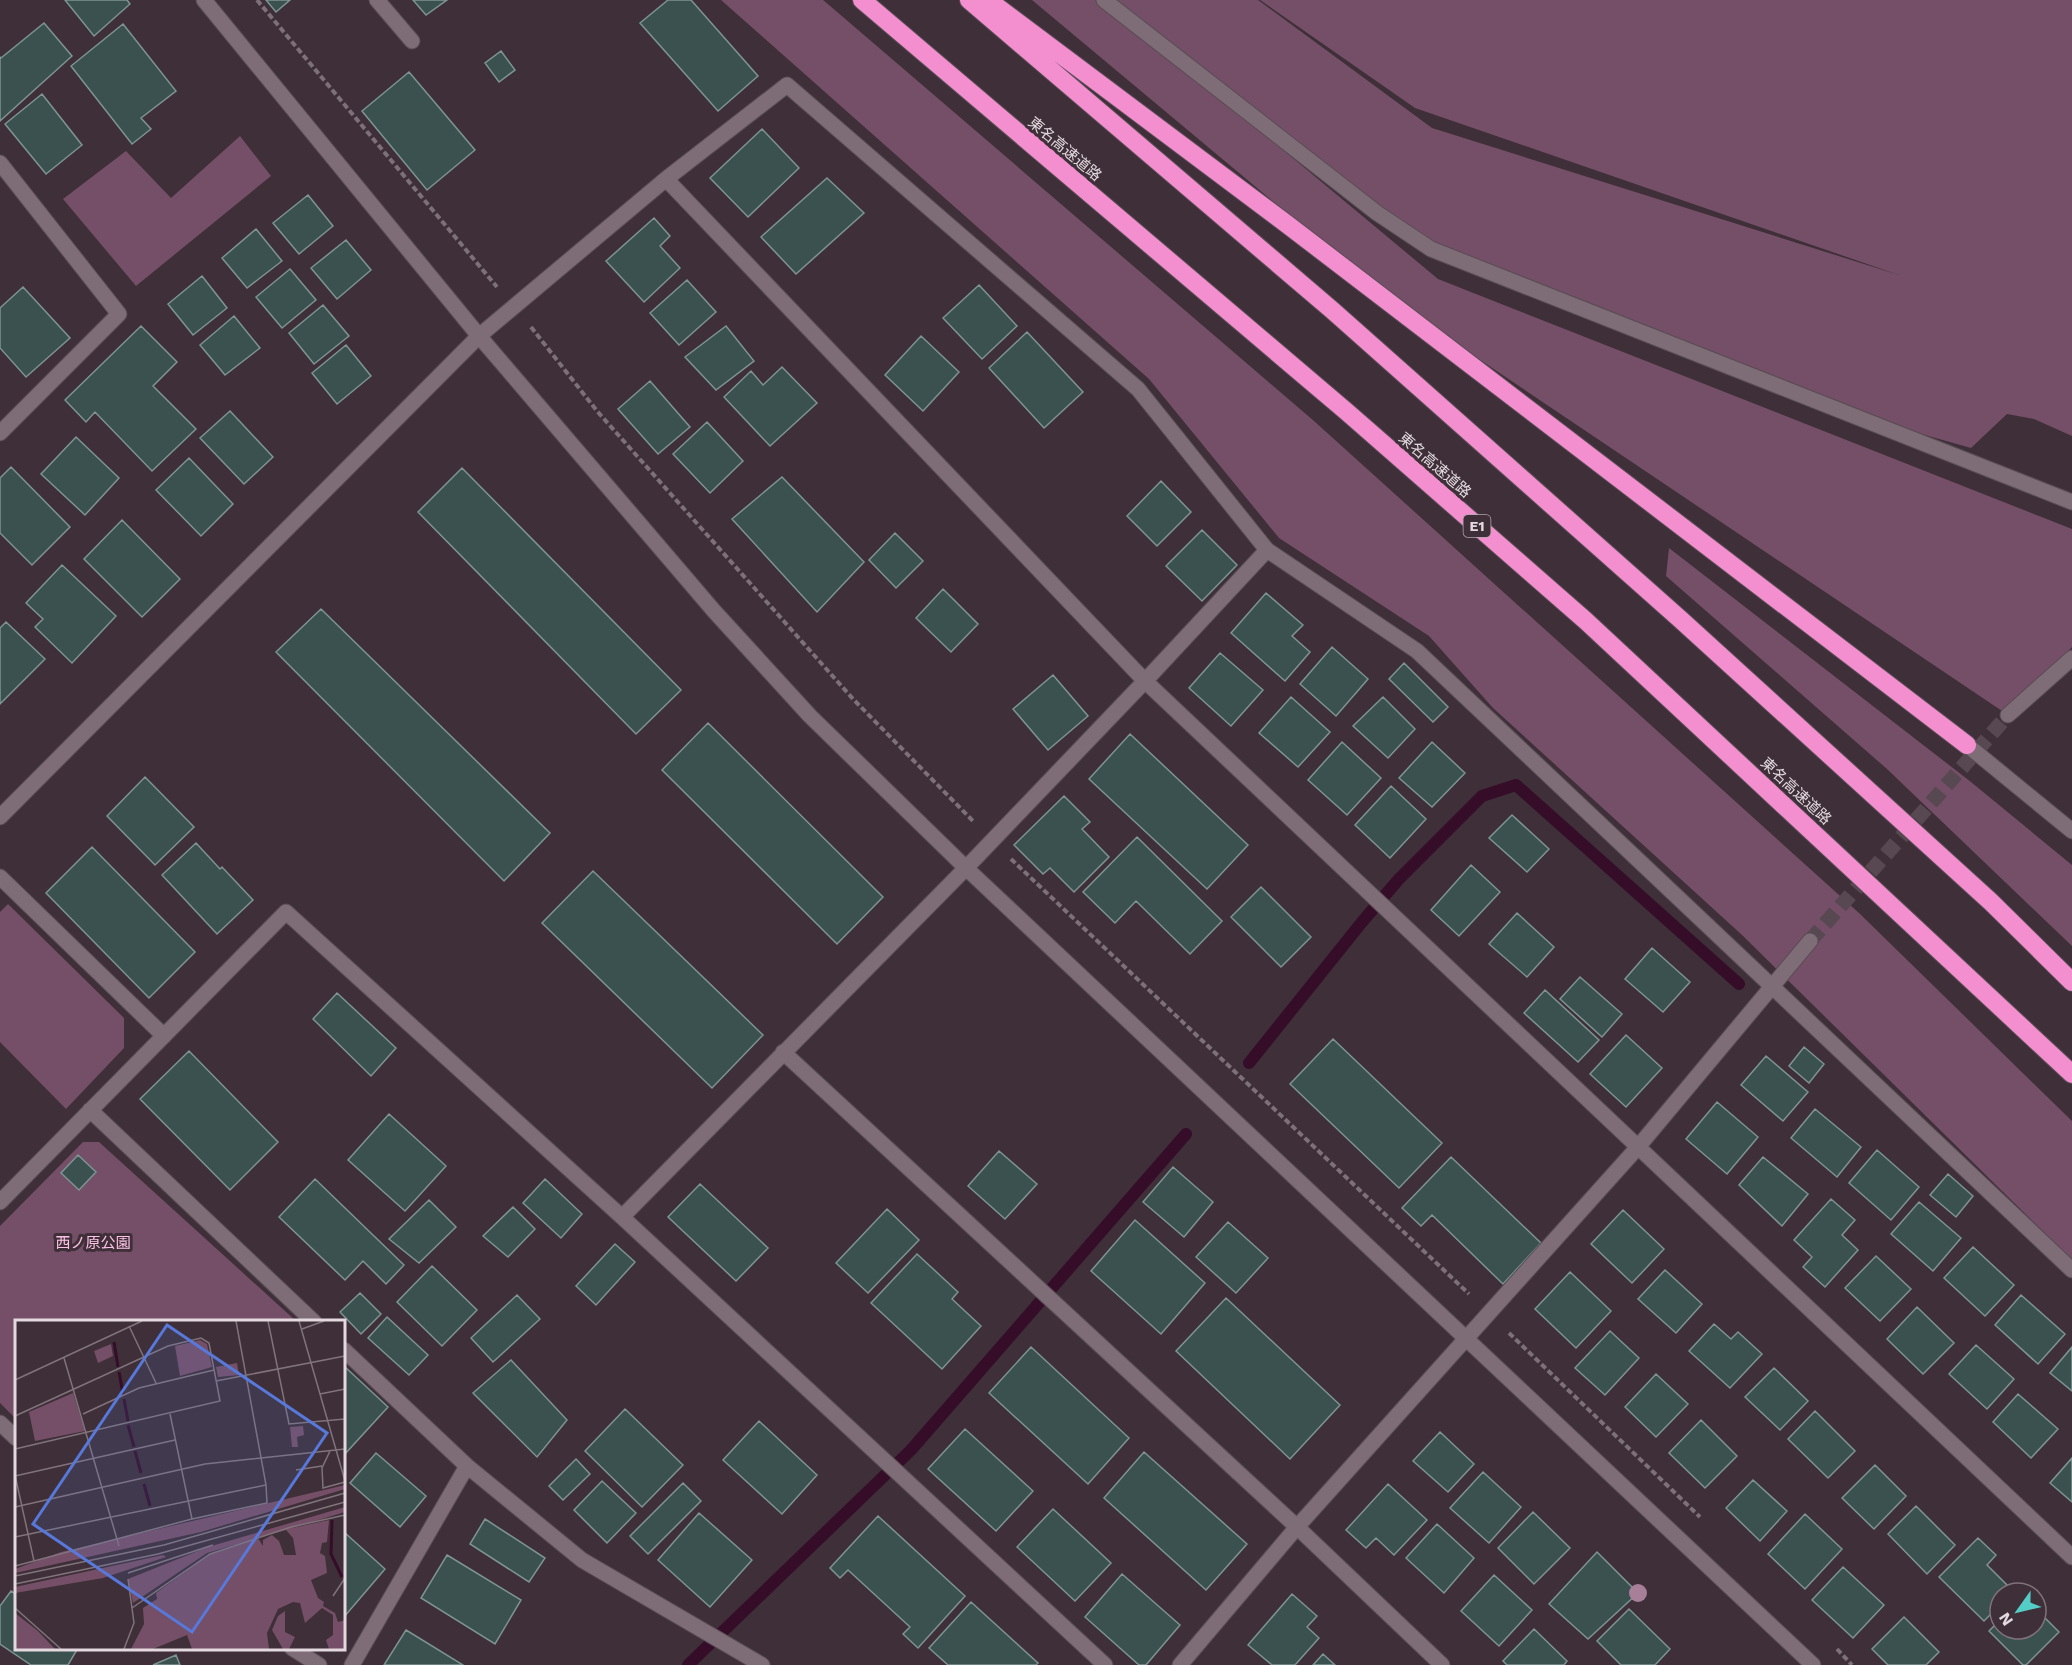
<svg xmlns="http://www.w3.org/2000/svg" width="2072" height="1665" font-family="'Work Sans','Noto Sans JP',sans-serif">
  <rect width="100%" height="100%" fill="#3e2f38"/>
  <path fill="#754f67" d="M721,0H823L829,5L1314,421L1859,913L2072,1121V1260L1742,935L1493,708L1429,636L1279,538L1149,379Z
    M1032,0H1103L1438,279L2072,529V647L2008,715L1391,300Z
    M1105,0H1258L1432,128L1899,275L1415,108L1260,0H2072V436L2034,419L2007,414L1971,448L1854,415L1431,249Z
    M240,136L271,176L136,286L63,199L126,151L171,198Z
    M1669,548L1971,782L2072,865V946L1887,769L1666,576Z
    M8,904L124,1018V1048L66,1109L0,1042V912Z
    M83,1142H99L296,1321L16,1322V1419L0,1403V1226Z"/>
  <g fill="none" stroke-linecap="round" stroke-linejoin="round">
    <path stroke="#350d29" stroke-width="12" d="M1249,1063L1362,922L1399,879L1482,796L1516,785L1739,984
      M688,1665L911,1450L1186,1134"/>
  </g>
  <path fill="#3b514f" stroke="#7d9493" stroke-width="1.5" d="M65,0H127L130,4L94,36Z
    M266,0H290L276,12Z
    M413,0H447L426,15Z
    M668,0H691L758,76L718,111L640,23Z
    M44,23L72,56L0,121V57L1,58Z
    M123,24L176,91L141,118L151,129L132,144L71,66Z
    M501,51L515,70L499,82L485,63Z
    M409,72L475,150L427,190L362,111Z
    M42,94L82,145L46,174L5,124Z
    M762,129L799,168L748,217L710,178Z
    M827,178L864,213L796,274L761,237Z
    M308,195L333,226L299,254L273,223Z
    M654,218L670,236L660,246L680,268L644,302L606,261Z
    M256,229L282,261L247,288L222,258Z
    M346,240L371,270L337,299L311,268Z
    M290,269L316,300L282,328L256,297Z
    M202,276L227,308L193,335L168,304Z
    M687,280L716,312L679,345L650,313Z
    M979,285L1017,326L982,359L943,318Z
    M23,287L70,338L26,377L0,348V308Z
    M323,305L349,336L314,364L289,333Z
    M234,316L260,348L225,375L200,345Z
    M141,326L177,362L153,386L196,429L152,471L95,412L86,422L65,400Z
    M726,326L754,361L716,390L685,357Z
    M1027,332L1083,392L1044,428L989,368Z
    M921,336L959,372L923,411L885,375Z
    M346,345L371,376L337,404L312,373Z
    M782,367L817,403L770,446L724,397L751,371L763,385Z
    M650,381L690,427L658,454L618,409Z
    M230,411L273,457L244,484L200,438Z
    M707,422L743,461L710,493L673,454Z
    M76,437L119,478L85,515L41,474Z
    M189,458L233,504L201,536L156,490Z
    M11,467L70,527L32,565L0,533V478Z
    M462,468L681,690L636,734L418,512Z
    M782,477L864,562L817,612L732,519Z
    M1161,481L1191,512L1157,546L1127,516Z
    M122,520L180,579L142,617L84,559Z
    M1202,530L1237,565L1202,601L1166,566Z
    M895,533L923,561L896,588L869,560Z
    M62,565L116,616L72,663L35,627L43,619L26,603Z
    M943,589L978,624L951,652L916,618Z
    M1266,593L1303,625L1292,636L1310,652L1285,681L1231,633Z
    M321,609L550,833L504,881L276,652Z
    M6,622L45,659L0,704V628Z
    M1332,647L1368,679L1336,716L1300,684Z
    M1220,653L1263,690L1231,726L1189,688Z
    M1404,663L1448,707L1433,722L1389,679Z
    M1053,675L1088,716L1048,750L1013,709Z
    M1291,697L1330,732L1298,767L1259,733Z
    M1383,697L1415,729L1388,758L1353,726Z
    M708,723L883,897L837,944L662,770Z
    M1130,734L1248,845L1207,889L1089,779Z
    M1342,742L1381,778L1347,815L1308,780Z
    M1432,742L1465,773L1432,807L1399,778Z
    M145,777L194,827L155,865L107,816Z
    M1391,786L1426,819L1390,858L1355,825Z
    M1064,796L1090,822L1082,829L1109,857L1074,892L1050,868L1043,874L1014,845Z
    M1512,815L1549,849L1527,872L1489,838Z
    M1137,837L1222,921L1190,954L1136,901L1115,923L1083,892Z
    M196,843L220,869L222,867L253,900L217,934L162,875Z
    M92,847L195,952L149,998L46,893Z
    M1471,865L1500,892L1459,936L1431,910Z
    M593,871L763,1035L712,1088L542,923Z
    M1261,887L1311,937L1281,967L1231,917Z
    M1517,913L1554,947L1527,977L1489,944Z
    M1652,948L1690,982L1663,1012L1625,979Z
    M1580,977L1622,1014L1602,1037L1560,999Z
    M1545,990L1599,1040L1578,1062L1524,1013Z
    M337,993L396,1048L371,1076L313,1019Z
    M1626,1035L1662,1068L1626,1107L1590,1074Z
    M1333,1039L1442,1143L1399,1188L1290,1084Z
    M1804,1047L1824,1064L1809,1083L1789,1066Z
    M189,1051L278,1142L230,1190L140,1099Z
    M1766,1056L1808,1092L1783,1121L1741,1085Z
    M1717,1102L1758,1137L1727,1174L1686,1139Z
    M1815,1109L1861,1147L1837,1177L1791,1138Z
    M389,1114L446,1166L405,1211L348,1160Z
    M1877,1150L1919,1187L1891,1220L1849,1183Z
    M999,1151L1037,1184L1005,1219L968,1186Z
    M78,1155L96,1172L79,1190L61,1173Z
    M1451,1157L1541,1243L1503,1284L1432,1215L1421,1226L1402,1208Z
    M1763,1157L1808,1194L1782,1226L1739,1185Z
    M1173,1167L1213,1202L1184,1237L1143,1202Z
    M1948,1174L1973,1196L1956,1217L1930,1195Z
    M315,1179L404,1265L386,1284L363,1261L345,1280L279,1217Z
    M545,1179L582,1214L561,1238L523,1203Z
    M700,1184L768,1248L736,1281L668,1217Z
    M1831,1199L1855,1220L1842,1235L1858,1250L1825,1287L1803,1267L1812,1257L1794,1240Z
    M429,1200L456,1227L419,1263L389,1239Z
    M1919,1202L1961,1238L1933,1271L1891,1234Z
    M513,1207L535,1229L508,1257L483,1236Z
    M887,1209L919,1240L868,1293L836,1263Z
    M1623,1210L1664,1249L1632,1283L1591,1244Z
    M1135,1220L1205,1283L1161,1334L1091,1271Z
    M1228,1222L1268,1258L1236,1293L1196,1257Z
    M615,1244L635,1262L596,1305L576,1286Z
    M1973,1247L2014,1285L1985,1316L1944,1278Z
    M917,1254L958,1292L952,1299L981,1326L942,1369L871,1303Z
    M1876,1256L1911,1289L1880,1321L1845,1288Z
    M432,1266L477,1310L442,1346L397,1302Z
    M1665,1270L1702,1304L1676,1333L1638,1299Z
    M1570,1272L1611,1311L1576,1348L1535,1309Z
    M360,1293L381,1314L361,1334L340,1312Z
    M517,1295L540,1319L493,1362L471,1338Z
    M2021,1295L2065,1334L2038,1364L1995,1325Z
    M1226,1298L1340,1405L1290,1459L1176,1351Z
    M1917,1307L1954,1343L1923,1374L1887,1339Z
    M387,1317L428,1355L409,1375L368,1338Z
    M1714,1324L1731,1339L1738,1332L1762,1354L1730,1388L1689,1351Z
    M1610,1331L1639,1358L1605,1395L1575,1368Z
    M1976,1345L2014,1379L1987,1409L1949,1374Z
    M1031,1347L1129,1438L1088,1484L989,1393Z
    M2072,1347V1391L2050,1373Z
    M511,1360L567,1420L537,1457L473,1393Z
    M344,1366L388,1407L344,1455Z
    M1774,1368L1808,1401L1780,1430L1745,1397Z
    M1656,1374L1688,1404L1656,1437L1625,1407Z
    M2018,1394L2058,1429L2031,1458L1993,1422Z
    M625,1409L683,1465L642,1507L585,1451Z
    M1815,1411L1855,1451L1828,1478L1788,1439Z
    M1701,1420L1737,1456L1705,1488L1669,1453Z
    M759,1421L817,1475L782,1514L723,1460Z
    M965,1429L1033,1491L996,1531L928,1469Z
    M1440,1432L1474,1464L1448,1492L1413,1461Z
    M1144,1452L1247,1544L1206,1590L1104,1498Z
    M376,1453L426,1496L400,1527L350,1483Z
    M2072,1458V1502L2050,1483Z
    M576,1459L590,1474L563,1500L549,1486Z
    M1875,1465L1906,1496L1874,1529L1842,1498Z
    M1483,1472L1521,1507L1489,1543L1450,1508Z
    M1753,1480L1787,1511L1760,1541L1726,1508Z
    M602,1481L636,1513L607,1543L574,1510Z
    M683,1483L701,1501L648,1554L630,1536Z
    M1388,1484L1427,1520L1394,1555L1376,1538L1366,1548L1346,1530Z
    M1916,1506L1955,1545L1927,1574L1888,1534Z
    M1053,1509L1111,1563L1075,1601L1017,1547Z
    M1533,1512L1570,1548L1534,1584L1498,1548Z
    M699,1513L752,1560L710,1607L658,1560Z
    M1805,1514L1842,1549L1805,1589L1768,1554Z
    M878,1516L965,1596L918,1648L903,1634L910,1627L848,1570L840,1578L830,1568Z
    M485,1519L545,1558L529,1582L470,1544Z
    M1437,1524L1474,1558L1444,1593L1406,1558Z
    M344,1532L385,1569L344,1617Z
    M1978,1538L1996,1555L1987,1565L2013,1591L2012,1593H2000V1605L1984,1621L1939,1577Z
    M1597,1552L1638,1593L1588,1639L1549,1604Z
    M447,1555L521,1600L495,1644L421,1598Z
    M1843,1567L1884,1605L1853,1638L1812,1600Z
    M1122,1574L1180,1625L1146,1665H1139L1085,1617Z
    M1494,1575L1532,1610L1499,1646L1461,1611Z
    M11,1591L16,1594V1648H78L68,1665H31L0,1644V1606Z
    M1292,1594L1317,1616L1307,1627L1319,1638L1295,1665H1272L1248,1645Z
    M971,1602L1038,1663L1036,1665H948L929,1648Z
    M1629,1609L1670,1649L1655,1665H1621L1597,1641Z
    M2036,1609L2059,1632L2026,1665H2023L1989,1631L2000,1620V1629H2036Z
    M1904,1617L1939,1652L1926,1665H1888L1872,1649Z
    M1534,1629L1567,1661L1564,1665H1507L1503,1661Z
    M406,1630L463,1665H384Z
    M1323,1654L1335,1665H1313Z
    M176,1655L180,1665H153Z"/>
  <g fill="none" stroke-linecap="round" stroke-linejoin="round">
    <path stroke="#574851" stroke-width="15" stroke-dasharray="15 8" stroke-linecap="butt" d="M1810,941L2008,715"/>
    <g stroke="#594d55" stroke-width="17">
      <path id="service" d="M1967,745L2072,831"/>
    </g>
    <g stroke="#594d55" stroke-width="17">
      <path id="minor" d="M377,0L412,41
        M1104,0L1377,213L1431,249L2072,502
        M0,163L119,314L0,433
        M666,179L787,85L1138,389L1267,550
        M2008,715L2072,658
        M0,817L479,336L666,179L1145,681L2072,1557
        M0,877L164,1036
        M783,1052L1297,1527L1442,1665
        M90,1110L314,1322
        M0,1202L286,912L622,1217L1105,1665
        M622,1217L966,868L1145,681L1267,550L1417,651L2072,1270
        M344,1350L467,1466L582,1560L762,1665
        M0,1423L16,1438
        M292,1648L319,1665
        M352,1665L467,1466
        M1180,1665L1297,1527L1638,1147L1810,941"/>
    </g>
    <g stroke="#594d55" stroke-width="17">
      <path id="tertiary" d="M204,0L479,336L714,611L810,716L966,868L1813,1665"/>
    </g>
    <g stroke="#594d55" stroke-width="20">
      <path id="motorway" d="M862,0L1347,412L1586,621L2072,1074
        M969,0L1332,310L1680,619L1991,902L2072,982
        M988,0L1288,225L1967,745"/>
    </g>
    <path stroke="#7d7078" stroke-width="4" stroke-dasharray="6 3" stroke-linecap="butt" d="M257,0L497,287
      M531,327L597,411L853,699L974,822
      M1011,859L1469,1294
      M1509,1333L1700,1517
      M1837,1649L1852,1665"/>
    <use href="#service" stroke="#7e6c76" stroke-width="15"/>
    <use href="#minor" stroke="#7e6c76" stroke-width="15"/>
    <use href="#tertiary" stroke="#7e6c76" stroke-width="15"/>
    <use href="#motorway" stroke="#f38ecf" stroke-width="18"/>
  </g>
  <circle fill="#a87f98" cx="1638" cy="1593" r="9"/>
  <g text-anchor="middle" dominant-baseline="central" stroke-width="6" stroke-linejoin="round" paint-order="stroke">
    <rect fill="#3e2f38" stroke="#b2a6ad" stroke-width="1.5" x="1463.5" y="515" width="27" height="22" rx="4.5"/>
    <g font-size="14" font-weight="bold" fill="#e3d9df">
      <text x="1477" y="526">E1</text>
    </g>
    <g font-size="15" fill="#e3d9df" stroke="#3e2f38">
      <text transform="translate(1065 149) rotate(40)">東名高速道路</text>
      <text transform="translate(1435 465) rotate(41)">東名高速道路</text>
      <text transform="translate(1796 791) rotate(43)">東名高速道路</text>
    </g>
    <g font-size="15" fill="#fec1e6" stroke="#3e2f38">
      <text x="93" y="1243">西ノ原公園</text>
    </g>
  </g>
  <g transform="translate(15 1320)">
    <rect width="330" height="330" fill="#3e2f38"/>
    <path d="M185,20L192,24L197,47L165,56L160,26ZM96,24L98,36L83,43L79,31ZM222,43L224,55L203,57L201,47ZM58,73L70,111L20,121L14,92ZM288,106L289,115L282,117L283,127H277L275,107ZM330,165V169L186,212L0,253V249L46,232ZM330,187V192L277,208L314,200L312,222L307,223L305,233L310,236L312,253L296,260L303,278L309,282L308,286L320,293L323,302L330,300V329H314L311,320L318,315V295L307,288L290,303L285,283L278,282L263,289L252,313L254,329H177L172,315L138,329H116L129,304L128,288L142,279L141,273L195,234L223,224L192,233L118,283L113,259L193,227ZM271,210L278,218L281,235H269L264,221L257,215L248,220V226L243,218ZM148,235L151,237L88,258L0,273V267ZM270,291V312L280,317L274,329H268L257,310L263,296ZM0,293L23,311L40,329H0Z" fill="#754f67" fill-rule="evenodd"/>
    <path fill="none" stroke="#350d29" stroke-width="3" d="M99,22L103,47M104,52L108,74M109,79L113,101M113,105L119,127M120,131L126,153M129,164L135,186M317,200L316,234L327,257"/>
    <path fill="none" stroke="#80737b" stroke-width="1.5" d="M253,1L274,104L330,99M284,1L330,161M114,6L141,63M287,9L309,1M49,38L104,226M0,60L127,1M201,61L330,36M305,74L330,69M68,94L124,68L199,50M0,96L153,26L186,18L194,23L205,81L0,129M315,131L307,148L308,168L330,162M281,150L307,146M0,155L19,241M0,156L160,120M0,187L190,144L330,129M177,199L252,183L251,165M0,217L251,165L221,1M0,246L177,199L155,94M113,253L198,225M0,256L149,225L330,173M0,264L143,234L330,182M318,276L330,258M0,288L46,329M117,288L195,234L276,207L330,195M109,329L119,303L113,259"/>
    <path fill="#5878da" fill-opacity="0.15" stroke="#5878da" stroke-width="3" d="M152,5L312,113L177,312L18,204Z"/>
    <rect width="330" height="330" fill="none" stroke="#e3d9df" stroke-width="3"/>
  </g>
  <g transform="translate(2018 1611) rotate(236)"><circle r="28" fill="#3e2f38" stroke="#80737b" stroke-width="1.5"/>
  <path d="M0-4.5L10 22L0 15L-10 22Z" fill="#54cdc7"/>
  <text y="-9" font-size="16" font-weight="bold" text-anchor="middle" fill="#e3d9df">N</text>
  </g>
</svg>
